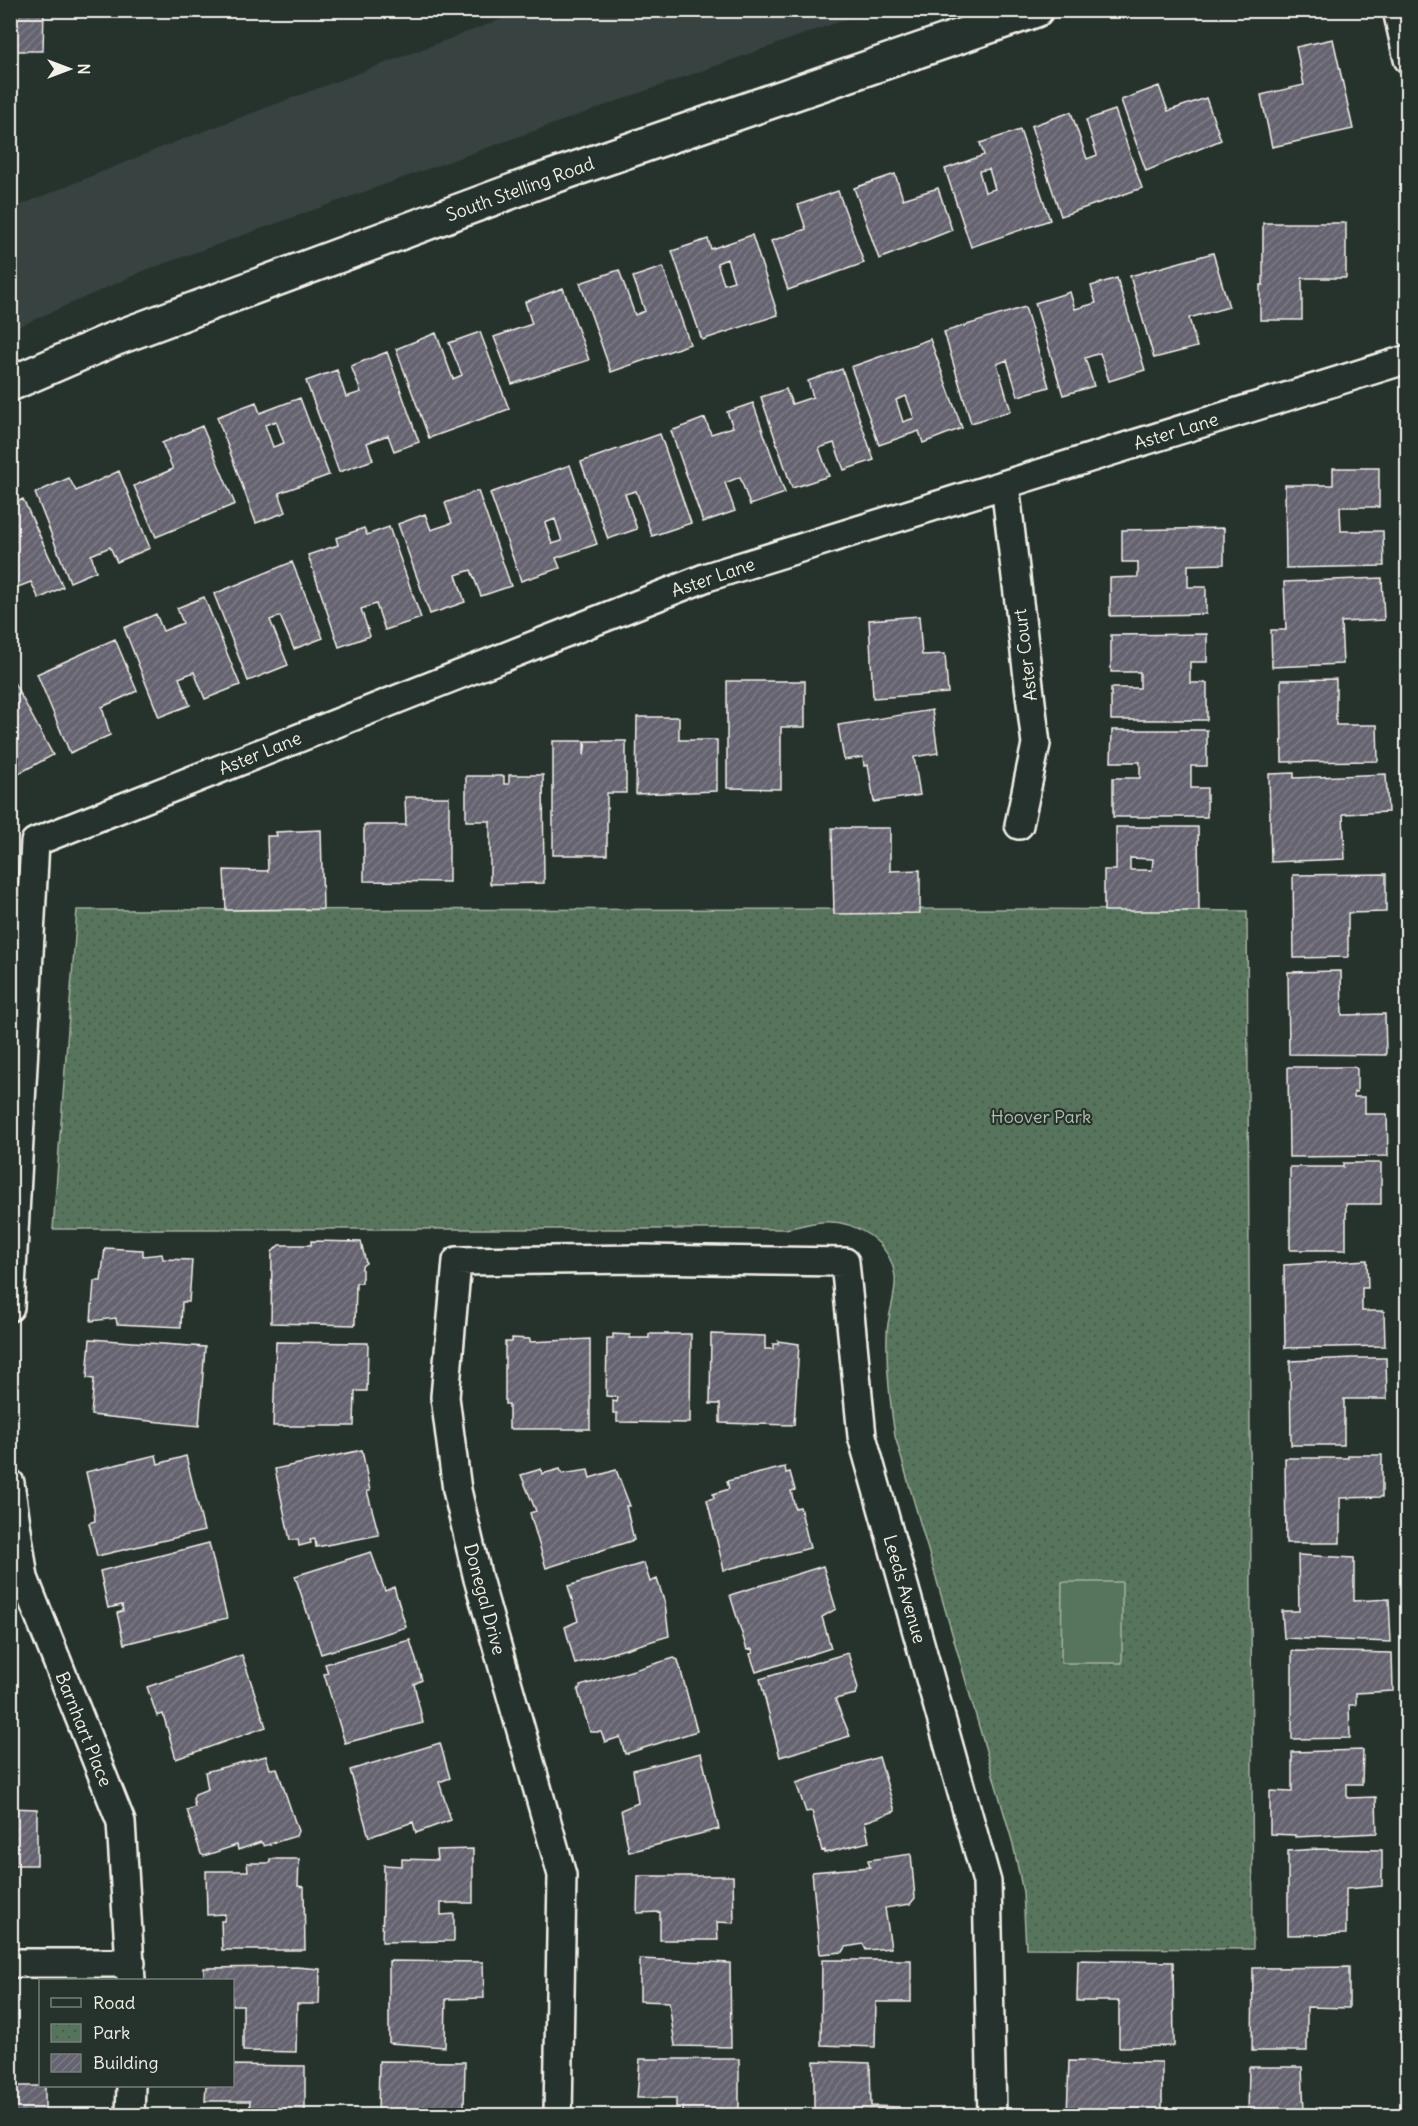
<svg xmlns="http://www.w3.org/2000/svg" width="1418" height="2126" font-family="Delius,sans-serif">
  <defs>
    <pattern id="park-dots" width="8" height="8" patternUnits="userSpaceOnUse" patternTransform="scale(1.5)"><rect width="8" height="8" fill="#56745c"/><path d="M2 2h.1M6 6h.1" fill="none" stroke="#4f5c50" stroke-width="1.8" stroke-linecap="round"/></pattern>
    <pattern id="building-hatch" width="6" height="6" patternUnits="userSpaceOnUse" patternTransform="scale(1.5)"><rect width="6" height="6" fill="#656470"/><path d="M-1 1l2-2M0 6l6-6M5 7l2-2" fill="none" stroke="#7c7b84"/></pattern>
  </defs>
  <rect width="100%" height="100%" fill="#26332d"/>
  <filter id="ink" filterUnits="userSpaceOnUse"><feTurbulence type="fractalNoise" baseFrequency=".0167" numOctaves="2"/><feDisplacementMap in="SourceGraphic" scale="12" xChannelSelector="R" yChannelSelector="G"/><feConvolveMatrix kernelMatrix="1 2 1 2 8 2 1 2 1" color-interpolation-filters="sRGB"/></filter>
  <g filter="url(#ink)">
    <path fill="#394241" d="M526,10L869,11L146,270L11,330V209L165,146Z"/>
    <path fill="url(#park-dots)" stroke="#a5b2a2" stroke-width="1.5" d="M1026,909L1247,911L1253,1949L1026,1948L1023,1892L1013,1844L895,1436C890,1402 886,1369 887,1335C887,1315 897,1296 895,1276C890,1241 854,1219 821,1222C809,1223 797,1227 785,1229H53L77,910Z"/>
    <path fill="#56745c" stroke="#a5b2a2" stroke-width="1.5" d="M1062,1582H1122V1663H1061Z"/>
    <path fill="url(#building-hatch)" stroke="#f4f1e8" stroke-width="1.5" fill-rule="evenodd" d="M10,10H44L43,51H10Z
      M1333,39L1353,129L1272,147L1261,95L1304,85L1296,47Z
      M1159,86L1168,111L1206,98L1221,140L1146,171L1121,100Z
      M1115,110L1142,188L1061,216L1031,126L1071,112L1087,159L1097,155L1086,120Z
      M1020,130L1050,220L971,247L945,169L984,155L980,143ZM989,169L995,189L985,192L979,171Z
      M895,174L903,199L938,188L952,230L879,259L854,188Z
      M838,191L864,263L788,290L771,241L806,229L798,205Z
      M1263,223H1346V278H1302V320H1260V285H1263Z
      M752,235L778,315L702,340L672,251L708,239L711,249ZM727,259L734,281L724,284L717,263Z
      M1213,253L1229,307L1189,318L1197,347L1154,358L1130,276Z
      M663,267L690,344L611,372L580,283L619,270L635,315L645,311L633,277Z
      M1117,278L1145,370L1109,381L1100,353L1085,358L1094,386L1063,395L1035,303L1070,292L1075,309L1096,303L1091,286Z
      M563,288L589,360L512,384L494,337L532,324L525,302Z
      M1025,307L1049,387L1018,396L1007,360L997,364L1011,411L971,423L944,332Z
      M480,332L509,409L429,438L396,349L436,333L453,379L462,375L449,343Z
      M930,339L962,428L923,443L919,431L879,445L851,367ZM906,396L914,418L903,422L896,400Z
      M387,352L419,442L394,451L388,435L367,443L373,460L339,472L306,381L337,370L346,397L361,392L351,366Z
      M842,369L874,460L844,470L834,443L819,448L829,476L792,488L761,397L786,389L792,404L813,397L808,381Z
      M300,398L329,475L279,493L286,512L256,523L217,417L256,402L260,413ZM276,421L284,443L273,447L265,425Z
      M753,403L785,493L750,505L740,477L725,483L735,511L703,522L671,431L705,418L711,434L733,427L727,412Z
      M202,426L235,504L156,537L134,486L173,469L162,443Z
      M660,434L691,523L652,536L636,491L625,494L637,529L608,539L581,462Z
      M570,465L597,544L556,558L560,568L521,581L490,493ZM555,519L562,541L552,544L545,523Z
      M1333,468H1379V507H1340L1341,531H1383L1384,566L1286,568L1285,485H1333Z
      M119,471L150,548L117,562L110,547L91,555L96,571L70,582L35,493L69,478L76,491Z
      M478,491L511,586L481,596L471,570L456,575L465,602L430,614L398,524L425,514L431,530L452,523L445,503Z
      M23,499L63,587L39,599L31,582L10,590V505Z
      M389,527L421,618L385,630L376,604L361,609L370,636L339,647L308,555L338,545L336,538L364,528L367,535Z
      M1224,528V564L1188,565V587H1206V614L1110,616V578L1138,577V562H1122V530Z
      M292,562L323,638L294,649L280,616L270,620L288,665L248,681L214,594Z
      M1382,578L1384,620L1341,622L1343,664L1272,667L1271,630H1286L1284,582Z
      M204,597L240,685L205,699L194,672L179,678L190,705L159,717L124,628L156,614L163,631L183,623L177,608Z
      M919,616L922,655L945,654L948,693L873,698L869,620Z
      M1207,634V662H1190V683H1207V720H1111V688H1140V672H1111V635Z
      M115,639L137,691L102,707L110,735L70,753L37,674Z
      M12,679L53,755L14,776L10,769Z
      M1336,679V725H1377L1378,761L1282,762L1281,680Z
      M727,681H805V727H781V789L727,788Z
      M932,710L938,753L914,757L920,795L874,802L868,765L864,766L863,757L844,760L838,725Z
      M637,717H679V740H717V791L636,794Z
      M1112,730H1207V766H1191V788H1207V817H1113V778H1140V762H1111Z
      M553,741H584V756L586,741H626V793H607V855H553Z
      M1294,773V778L1386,774L1388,812L1343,814L1345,859L1271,862L1269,774Z
      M509,775H543L544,883L490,884V821H466V776H504V784H509Z
      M405,797H449V882L364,881V825H406Z
      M1116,827H1198L1199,911H1104V870H1116ZM1130,858L1153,859L1152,870H1130Z
      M832,828H890V871L920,870V913L834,914Z
      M321,830L323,909L226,910L224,870L268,871L267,836H277L276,832Z
      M1386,874V912L1348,913V957L1294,958L1293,875Z
      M1341,971L1342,1015L1385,1014L1386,1055L1289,1054L1288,972Z
      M1288,1067H1354L1357,1069V1092H1354V1097H1365V1114H1387L1388,1156L1289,1157Z
      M1343,1163H1381V1204H1346V1250H1290V1167H1343Z
      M311,1241L361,1242L366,1263L362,1266V1283H356L355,1325L271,1323L272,1252L279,1245H311Z
      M105,1248L143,1250V1256L162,1254L163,1259L192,1260L189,1302H182L181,1327L117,1324L116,1318L91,1321L94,1281H101Z
      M1367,1260L1368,1288H1362V1311H1384L1385,1346L1285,1348L1284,1265Z
      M613,1334L630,1335V1338H649V1334H691L690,1423L617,1422V1413H613V1401L617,1402L618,1397L606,1396L607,1338H613Z
      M711,1334L765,1336V1349H773V1344H778V1341L799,1344L794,1425L720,1423V1404H710Z
      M512,1338L530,1339V1342L590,1339V1429H509V1404H505V1342H512Z
      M90,1339L205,1347L199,1426L91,1415L94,1379L87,1378Z
      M276,1342L368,1343L367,1391H355L354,1426H273Z
      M1353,1358H1386L1387,1399H1344V1445H1291L1290,1361Z
      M362,1450L370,1491H367L379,1535L316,1547L315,1539L310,1540L311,1543L299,1546L298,1539L290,1540L275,1469Z
      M156,1455L158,1464L186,1456L204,1531L97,1556L89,1523L95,1521L94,1508L86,1472Z
      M1348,1455H1382V1497L1340,1498V1543H1286L1285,1458H1348Z
      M785,1467L786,1473L790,1472L795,1490L791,1491L795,1508L800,1507L810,1548L724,1570L707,1500L714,1498L713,1494L729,1489L727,1481Z
      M541,1469L542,1474L560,1469L562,1474L588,1470L590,1478L616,1470L630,1506H626L634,1540L546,1568L530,1513L536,1511L521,1475Z
      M209,1543L227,1618L124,1644L117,1613L123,1611L122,1605L108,1608L100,1571Z
      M371,1552L385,1591L394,1587L406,1627L321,1654L295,1576Z
      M1298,1555L1354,1558V1601L1389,1599L1391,1642L1284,1638L1282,1611H1299Z
      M644,1563L650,1582L657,1579L665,1604L669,1636L575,1664L565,1627L578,1621L568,1586Z
      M823,1566L836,1609L822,1617L831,1648L756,1672L750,1654L753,1653L752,1649L747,1650L730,1595Z
      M410,1640L422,1680L414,1684L423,1723L345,1743L324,1674L328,1673L325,1664Z
      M1292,1651L1392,1653L1393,1691L1356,1693V1705H1349L1350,1738L1292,1739Z
      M848,1653L858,1688L856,1694L835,1699L850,1736L780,1757L760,1679Z
      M242,1655L266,1727L176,1759L163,1714L157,1716L147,1687Z
      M674,1658L678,1660L697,1731L625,1754L620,1737L605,1742L601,1732H590L578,1691L580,1686Z
      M440,1743L450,1778L439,1782L451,1820L416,1833L413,1822L369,1837L350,1770Z
      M1363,1750L1362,1784H1347V1798L1376,1797L1377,1833L1295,1837V1835L1270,1834V1791L1292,1792V1752Z
      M701,1753L719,1829L629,1852L621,1810L638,1803L633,1770Z
      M266,1756L270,1769L277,1768L298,1831L296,1836L264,1846L261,1842L238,1850L237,1845L204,1856L201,1854L187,1810L195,1807L193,1799L195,1794L208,1789L205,1772Z
      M879,1757L895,1811L865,1822L869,1842L825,1853V1850L822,1851L812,1811L806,1812L796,1783Z
      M10,1808L37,1809V1865H10Z
      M473,1849V1903H441V1915L454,1914V1941L382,1942L384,1865L402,1866V1859L437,1860L436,1850Z
      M1317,1849L1382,1850V1886L1346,1889V1934L1288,1935V1851Z
      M911,1854L915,1898L910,1904L885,1908L891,1948L866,1950L863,1944L846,1947L843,1952L820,1954L812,1872L870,1867L868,1860Z
      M270,1859H299L298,1886L304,1887L305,1950H222L221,1921H224L225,1914L207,1915L206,1871H248L247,1863H270Z
      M638,1876H733L734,1923L717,1922L718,1940H660V1912L637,1913Z
      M640,1959L730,1963L731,2047L675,2046L669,2002L640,2001Z
      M822,1960H911V2002H876L875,2047L821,2045Z
      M1078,1960L1173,1962L1174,2046L1119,2047V2001H1077Z
      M389,1961L483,1962L484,1998L446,1999L445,2047L389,2043Z
      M296,1967L320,1969L319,2004H297L296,2052L243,2051V2005H232V1980H204V1968Z
      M1349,1967V2008L1307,2007V2051H1252L1253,1968Z
      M640,2059H739V2116H683V2107H676V2098H637Z
      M379,2061L465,2062L464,2109L477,2110V2116H378Z
      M814,2061L870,2063L871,2106L899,2107V2116H814Z
      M1069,2061L1162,2062V2116H1067Z
      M232,2065L305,2066V2116H249L250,2101H205L206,2086H232Z
      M1249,2067H1302L1304,2112L1341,2116H1248Z
      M10,2086H45V2116H10Z"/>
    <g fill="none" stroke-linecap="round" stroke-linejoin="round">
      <g stroke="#f4f1e8" stroke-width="32">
        <path id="minor" d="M1397,10L1408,59
          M1005,485L1036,744L1019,825
          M10,1307L35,842L707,577L1408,359
          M10,1483L24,1578L121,1822L131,1980
          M10,1963H131
          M130,2116L131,2086
          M558,2116L562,1875L478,1579L457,1490L445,1397L457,1261L642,1259L845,1262L862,1436L987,1882L992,2116"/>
      </g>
      <g stroke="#f4f1e8" stroke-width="38">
        <path id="secondary" d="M10,384L114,339L537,182L1036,10"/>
      </g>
      <use href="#minor" stroke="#26332d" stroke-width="27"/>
      <use href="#secondary" stroke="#26332d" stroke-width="33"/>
    </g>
  </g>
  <g text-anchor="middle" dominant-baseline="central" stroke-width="4.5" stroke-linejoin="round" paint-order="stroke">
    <g font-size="18" fill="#f4f1e8" stroke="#26332d">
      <text transform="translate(520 189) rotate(-20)">South Stelling Road</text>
      <text transform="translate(1176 431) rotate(-17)">Aster Lane</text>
      <text transform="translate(713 577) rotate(-19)">Aster Lane</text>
      <text transform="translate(1025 655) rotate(-97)">Aster Court</text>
      <text transform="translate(260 753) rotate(-22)">Aster Lane</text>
      <text transform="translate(905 1589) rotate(74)">Leeds Avenue</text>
      <text transform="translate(485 1599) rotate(75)">Donegal Drive</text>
      <text transform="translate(84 1729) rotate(68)">Barnhart Place</text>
    </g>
    <g font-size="18" fill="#b5bfb0" stroke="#26332d">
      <text x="1041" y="1116">Hoover Park</text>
    </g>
  </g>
  <rect width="1418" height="2126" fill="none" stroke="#26332d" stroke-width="36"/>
  <rect x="18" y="18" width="1382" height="2090" fill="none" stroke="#f4f1e8" stroke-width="2" filter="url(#ink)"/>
  <rect x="39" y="1979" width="195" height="108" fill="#26332d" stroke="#787f78" stroke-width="1.5"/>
  <rect x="51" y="1998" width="30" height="9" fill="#26332d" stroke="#787f78" stroke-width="1.5"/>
  <text x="93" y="2009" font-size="18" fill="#f4f1e8">Road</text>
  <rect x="51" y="2024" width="30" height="18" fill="url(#park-dots)" stroke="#787f78" stroke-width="1.5"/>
  <text x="93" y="2039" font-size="18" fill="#f4f1e8">Park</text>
  <rect x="51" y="2054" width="30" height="18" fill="url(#building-hatch)" stroke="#787f78" stroke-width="1.5"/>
  <text x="93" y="2069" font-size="18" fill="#f4f1e8">Building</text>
  <g transform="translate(69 69) rotate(90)" stroke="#26332d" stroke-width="4.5" paint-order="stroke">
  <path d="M0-4.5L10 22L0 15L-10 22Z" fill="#f4f1e8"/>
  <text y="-9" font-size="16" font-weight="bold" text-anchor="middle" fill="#f4f1e8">N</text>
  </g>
</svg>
